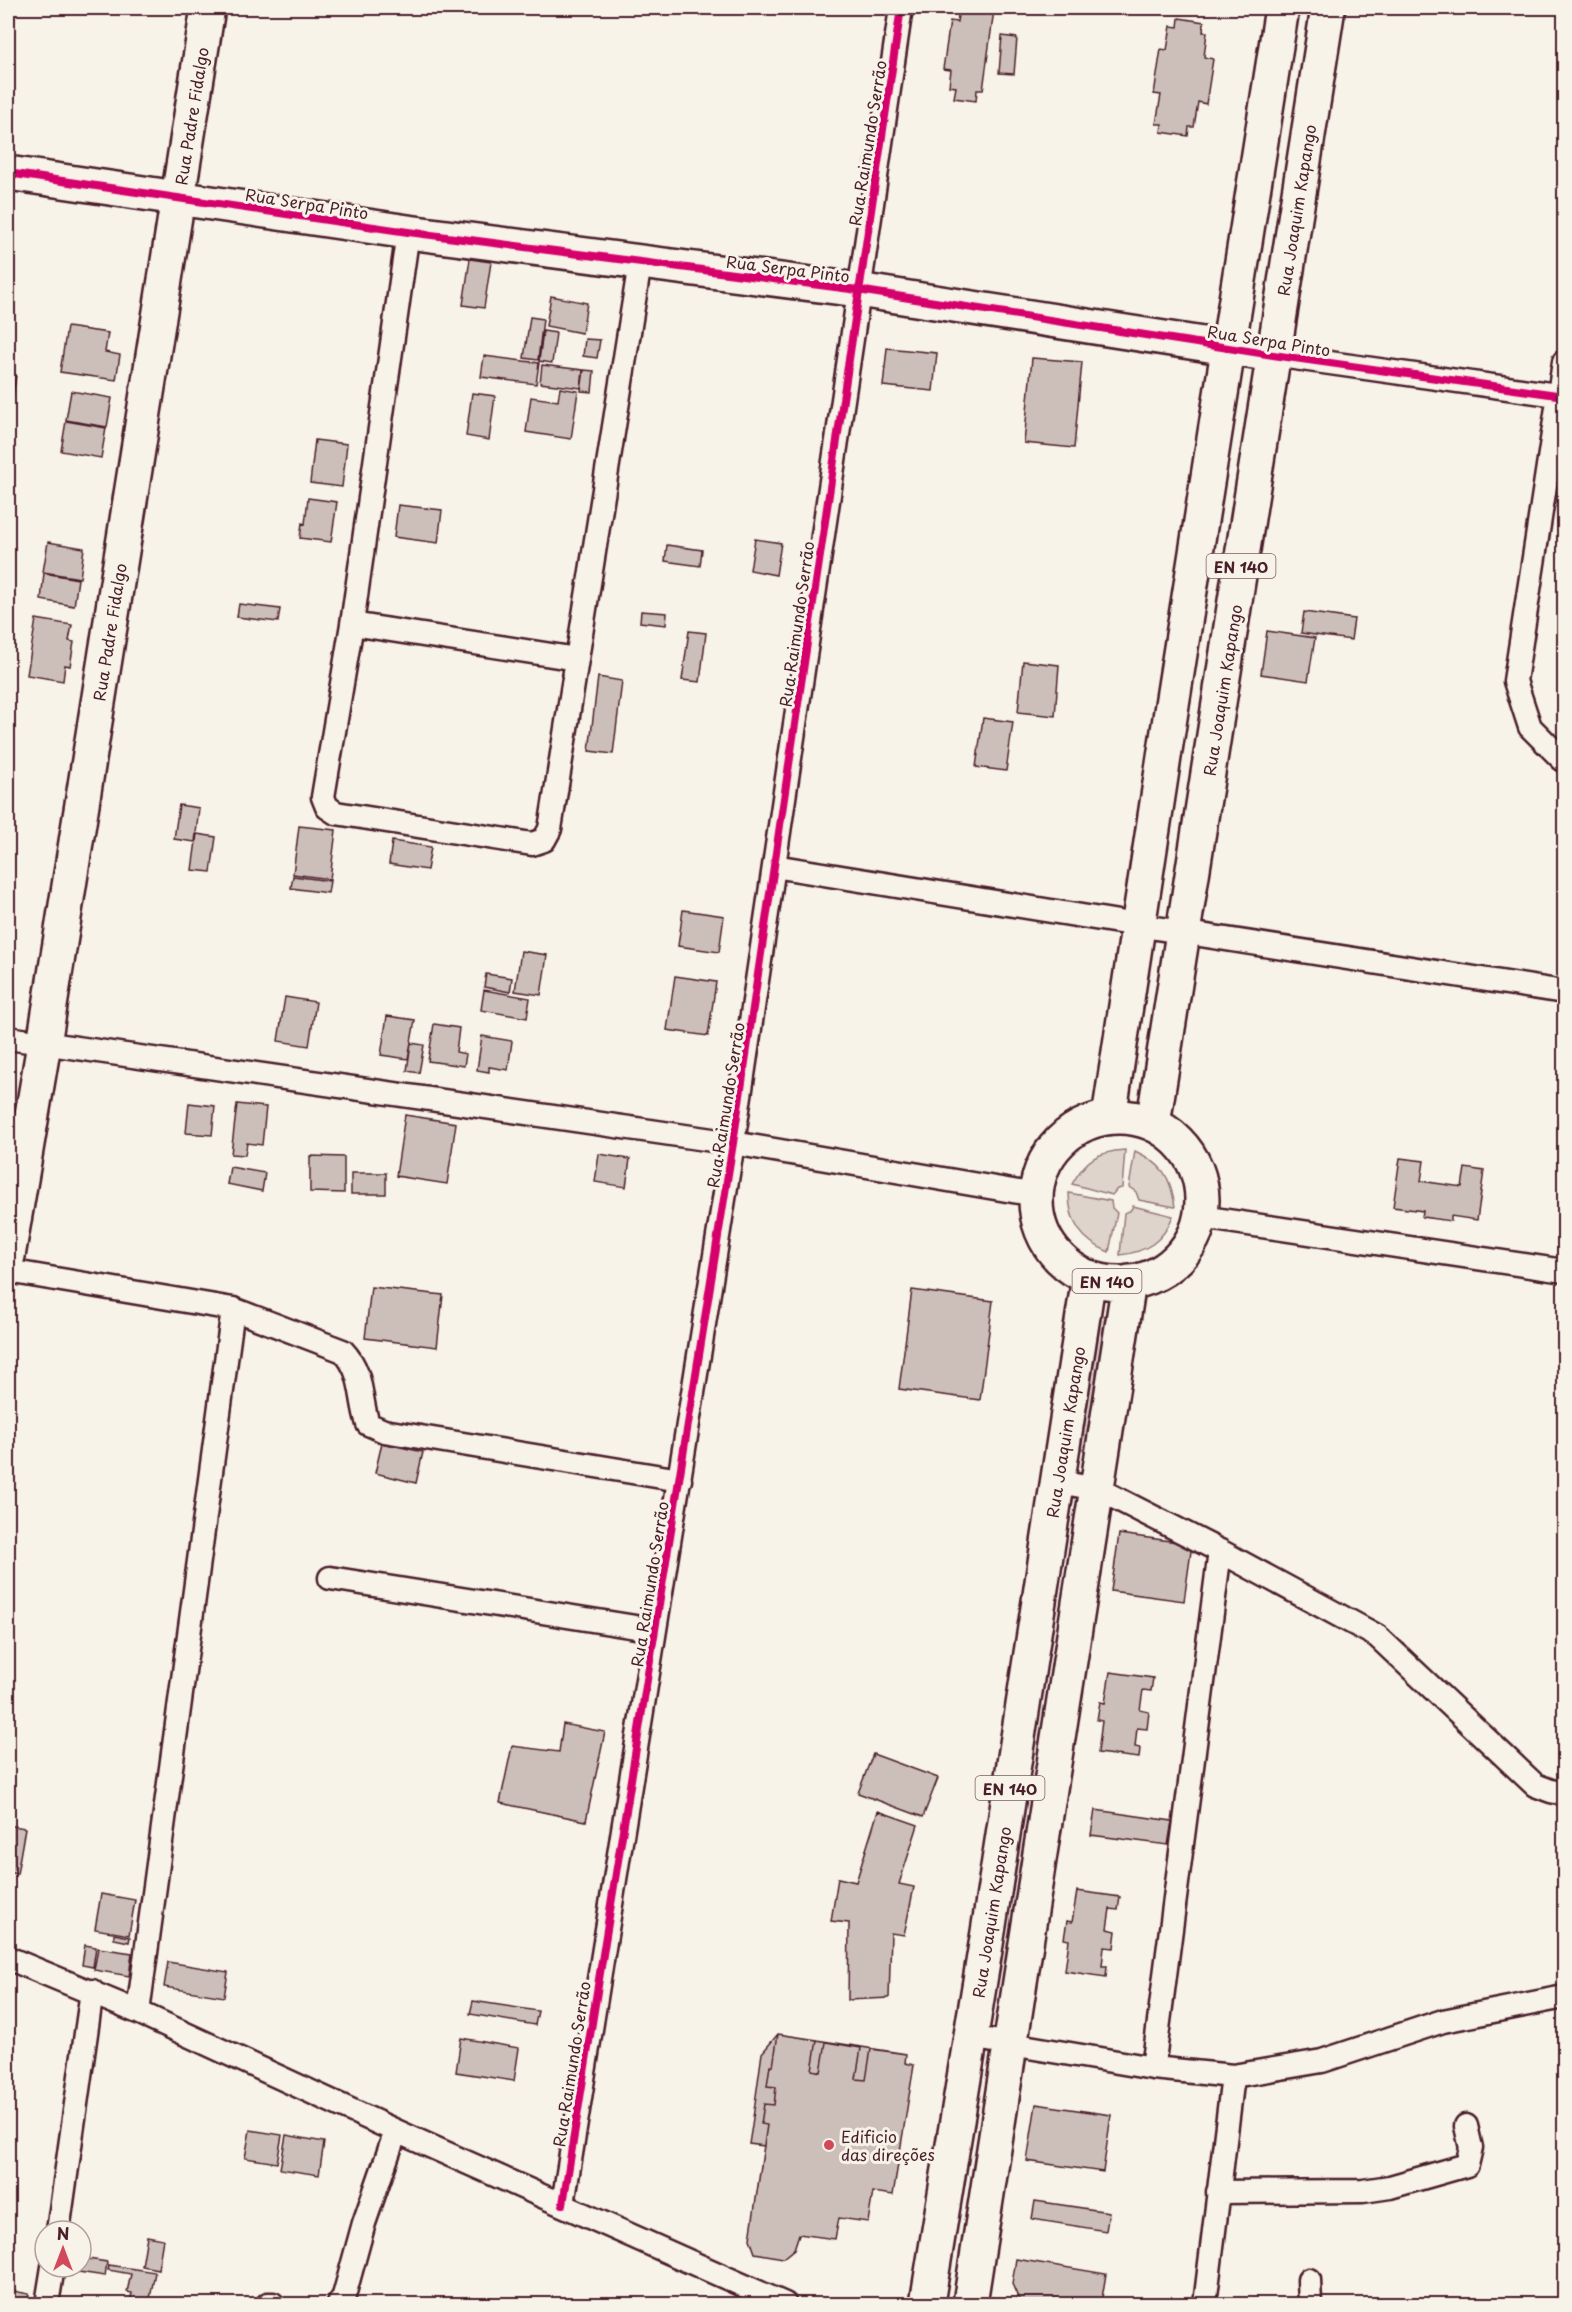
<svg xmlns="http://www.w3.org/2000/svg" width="1572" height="2312" font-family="'Playpen Sans',sans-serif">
  <rect width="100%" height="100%" fill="#f7f3e8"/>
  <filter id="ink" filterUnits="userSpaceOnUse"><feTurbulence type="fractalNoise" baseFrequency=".0167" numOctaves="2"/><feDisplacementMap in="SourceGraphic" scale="12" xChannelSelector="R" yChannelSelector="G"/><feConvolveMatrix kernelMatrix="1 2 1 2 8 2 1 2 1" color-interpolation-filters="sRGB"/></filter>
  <g filter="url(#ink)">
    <path fill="#ded4cc" stroke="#947a7c" stroke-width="1.5" d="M1125,1150L1122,1188L1117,1189L1112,1195L1072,1184C1086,1159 1097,1152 1125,1150Z
      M1135,1151C1163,1164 1171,1177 1175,1207L1139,1200L1136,1192L1129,1187Z
      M1069,1193L1111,1201L1112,1208L1117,1213L1109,1252C1082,1241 1069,1223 1069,1193Z
      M1133,1206L1173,1216C1163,1241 1147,1252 1120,1255L1124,1213L1130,1211Z
      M1106,1315L1108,1316L1086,1451L1078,1447L1099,1316Z"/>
    <path fill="#ccbfb9" stroke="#4a1f2b" stroke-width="1.5" d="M959,8L994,10L983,90H977L976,101L954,98L956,87L949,86L951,70L943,69L950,21L957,22Z
      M1179,18L1204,22L1203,32H1207L1204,57L1213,59L1206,104L1198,102L1194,127H1189L1188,136L1161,132L1162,124H1156L1161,95L1154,94L1161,49L1167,50L1171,26L1178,27Z
      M1002,36L1017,38L1014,74L999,73Z
      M470,259L491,262L484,308L463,305Z
      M551,296L587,303L582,333L546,326Z
      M530,317L543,319L538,360L524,358Z
      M67,327L108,333L105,352L120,355L116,380L60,372Z
      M543,331L556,333L552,363L539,361Z
      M585,339L600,340L597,358L583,356Z
      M887,348L937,353L933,391L883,386Z
      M484,356L539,363L536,384L481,377Z
      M1032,358L1082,362L1074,448L1024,443Z
      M542,365L583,370L581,388L540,383Z
      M584,370L594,371L592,392L581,391Z
      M8,374L16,375L12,404H8Z
      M560,388L578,391L571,439L526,432L531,397L558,401Z
      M71,391L112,398L107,427L66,420Z
      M472,393L495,396L489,440L466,436Z
      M66,421L106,428L101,458L61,451Z
      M315,440L347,444L342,487L310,483Z
      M308,498L337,502L331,542L300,538L302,523L305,524Z
      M398,505L442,510L438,543L394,537Z
      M755,539L781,543L776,575L750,570Z
      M48,542L84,548L80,578L43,572Z
      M667,545L702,550L700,566L665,561Z
      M44,573L78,579L74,606L41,600Z
      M239,604L280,609L278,622L237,617Z
      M641,611L667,613L666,625L640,622Z
      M1304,612L1354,619L1351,640L1301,633Z
      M36,619L72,625L69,641L74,642L70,666L65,665L63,681L27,675Z
      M689,631L706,633L700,682L682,680Z
      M1267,631L1315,638L1308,681L1261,674Z
      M1023,661L1059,665L1055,716L1018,712Z
      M598,677L622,681L613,754L589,751Z
      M983,718L1013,722L1006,771L976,767Z
      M179,805L199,808L195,842L174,839Z
      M299,826L336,830L330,879L293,874Z
      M197,834L216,837L211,872L192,870Z
      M392,841L431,847L427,870L389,864Z
      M293,876L330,881L328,893L291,888Z
      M683,910L724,916L719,952L678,946Z
      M521,951L547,955L541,995L515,991Z
      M486,974L512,978L510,992L484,987Z
      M675,976L716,982L708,1036L667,1030Z
      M484,990L530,998L527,1018L481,1010Z
      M285,997L316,1002L309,1046L278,1041Z
      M387,1016L415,1020L408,1059L381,1055Z
      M434,1024L459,1028L456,1052L466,1054L464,1066L428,1061Z
      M482,1036L512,1041L508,1070L489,1067V1072L477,1070Z
      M411,1043L424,1045L419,1073L407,1071Z
      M189,1103L215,1106L212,1135L186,1133Z
      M237,1104L266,1107L262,1145L247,1143L245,1155L231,1154Z
      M405,1115L456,1123L447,1184L396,1176Z
      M599,1154L630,1159L626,1187L595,1182Z
      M310,1156L344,1157V1193L310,1192Z
      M1400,1158L1424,1161L1421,1181L1462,1187L1465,1168L1484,1171L1477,1220L1451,1216V1221L1422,1217L1423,1211L1393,1207Z
      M230,1167L265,1173L262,1191L227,1184Z
      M351,1173H386V1194H351Z
      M371,1287L443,1295L437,1347L365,1338Z
      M912,1290L993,1301L980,1400L899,1389Z
      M382,1443L423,1452L416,1483L375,1473Z
      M1119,1534L1192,1544L1184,1601L1111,1591Z
      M1110,1672L1153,1678L1151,1691L1143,1690L1140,1710L1149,1712L1147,1729L1137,1728L1135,1747L1140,1748L1139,1758L1098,1753L1102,1721L1097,1720L1100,1702L1105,1703Z
      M563,1724L605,1732L586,1821L500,1803L512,1746L559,1752Z
      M873,1754L938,1778L923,1817L858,1793Z
      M1095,1810L1172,1821L1168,1845L1091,1835Z
      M878,1811L918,1825L899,1884L914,1887L904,1935L891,1933L889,1998L848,2000L849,1923L831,1921L838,1878L856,1882Z
      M8,1825L25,1828L17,1874L8,1872Z
      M1077,1891L1120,1897L1118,1910L1110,1909L1107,1929L1116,1931L1114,1948L1104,1947L1102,1966H1107L1106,1977L1065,1971L1069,1940L1064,1939L1067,1921L1072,1922Z
      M101,1894L135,1900L129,1935L95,1929Z
      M114,1934L130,1937L129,1942L114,1939Z
      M85,1945L96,1947L93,1967L82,1965Z
      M98,1948L132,1953L129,1976L94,1970Z
      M168,1962L228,1972L224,1997L164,1987Z
      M473,2001L538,2011L535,2025L470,2014Z
      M778,2034L817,2040L812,2070L821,2072L826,2042L861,2048L856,2079L866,2080L871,2049L906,2054L905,2063L914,2065L893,2195L873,2192L868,2222L839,2218L835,2239L799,2234L794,2249L783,2258L755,2253L750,2239L767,2125L761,2124L764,2104L774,2105L776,2087L767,2086L770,2065L773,2066Z
      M778,2034L906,2054L905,2063L914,2065L893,2195L873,2192L868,2222L839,2218L835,2239L799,2234L794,2249L783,2258L755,2253L750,2239L764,2146L749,2144L752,2125L762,2053Z
      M461,2038L519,2048L514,2081L456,2072Z
      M1036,2104L1111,2115L1103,2172L1027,2161Z
      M250,2130L282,2135L277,2163L245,2158Z
      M286,2135L324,2142L319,2175L280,2169Z
      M1035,2201L1109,2212L1106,2231L1032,2219Z
      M147,2236L163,2239L158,2269L142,2266Z
      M81,2258L107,2262L105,2276L72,2271V2267H81Z
      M1016,2259L1106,2274L1101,2304H1021L1012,2284Z
      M109,2265L155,2272L149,2304L130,2303L132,2293L127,2292L131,2274L108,2270Z
      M8,2290L29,2294L27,2304H8Z"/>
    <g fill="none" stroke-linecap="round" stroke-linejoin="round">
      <g stroke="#4a1f2b" stroke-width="27">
        <path id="street" d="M408,232L352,624L323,797L327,807L336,813L532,844L544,840L550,829L640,263
          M1273,355L1564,396
          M1564,362L1515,681L1530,727L1564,761
          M352,624L577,659
          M774,866L1137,925L1564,992
          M8,1038L733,1143L1036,1195
          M1201,1217L1564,1271
          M8,1271L233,1309L343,1351C364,1373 359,1397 368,1424L384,1431L680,1480
          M1058,1482L1098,1489L1220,1551L1377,1636L1535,1785L1551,1791L1564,1794
          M330,1578L654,1630
          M8,1958L138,2012L396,2131L785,2304
          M138,2012L233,1309
          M970,2037L1153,2068L1233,2076L1322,2061L1443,2021L1564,1997
          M1153,2068L1220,1551
          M1218,2192L1363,2191L1390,2187L1467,2165L1471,2148L1466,2126
          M563,2204L733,1143L901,8
          M58,2231L92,1991
          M1309,2280L1310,2304
          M47,2304L53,2267
          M268,2304H273
          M339,2304L344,2296L364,2223L396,2131
          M1205,2304L1233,2076"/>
      </g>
      <g stroke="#4a1f2b" stroke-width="38">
        <path id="secondary" d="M8,173L408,232L858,290L1273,355
          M8,1256L44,1044L208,8"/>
      </g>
      <g stroke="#4a1f2b" stroke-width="38">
        <path id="primary" d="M1109,1117C1164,747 1224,377 1282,8
          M1036 1200a83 83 0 1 1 166 0a83 83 0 1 1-166 0Z
          M1153,1124L1328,8
          M928,2297L988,1932L1089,1277
          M970,2303L1129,1282"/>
      </g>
      <use href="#street" stroke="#f7f3e8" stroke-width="22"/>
      <use href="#secondary" stroke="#f7f3e8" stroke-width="33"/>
      <use href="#primary" stroke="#f7f3e8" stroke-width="33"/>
      <g stroke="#f7f3e8" stroke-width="11">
        <path id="cycleway" d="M8,173L408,232L858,290L1273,355L1564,396
          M563,2204L733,1143L901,8"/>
      </g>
      <use href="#cycleway" stroke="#d6006c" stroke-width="8"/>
    </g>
  </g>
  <circle fill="#d1495b" stroke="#f7f3e8" stroke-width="2" cx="829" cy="2145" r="6"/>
  <g text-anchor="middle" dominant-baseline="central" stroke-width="6" stroke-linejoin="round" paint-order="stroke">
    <g fill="#f7f3e8" stroke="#7e5f64" stroke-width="1.5">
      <rect x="1206.5" y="554" width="69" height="24" rx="4.5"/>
      <rect x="1072.5" y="1269" width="69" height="24" rx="4.5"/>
      <rect x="975.5" y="1776" width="69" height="24" rx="4.5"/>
    </g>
    <g font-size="15" font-weight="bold" fill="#4a1f2b">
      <text x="1241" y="566">EN 140</text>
      <text x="1107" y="1281">EN 140</text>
      <text x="1010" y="1788">EN 140</text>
    </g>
    <g font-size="16" fill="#4a1f2b" stroke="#f7f3e8">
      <text transform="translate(191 116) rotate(-81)">Rua Padre Fidalgo</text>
      <text transform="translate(867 143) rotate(-81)">Rua Raimundo Serrão</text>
      <text transform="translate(307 203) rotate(9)">Rua Serpa Pinto</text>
      <text transform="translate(1296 210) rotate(-81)">Rua Joaquim Kapango</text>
      <text transform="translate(788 268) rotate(7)">Rua Serpa Pinto</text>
      <text transform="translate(1269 340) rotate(9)">Rua Serpa Pinto</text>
      <text transform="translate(796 624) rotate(-82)">Rua Raimundo Serrão</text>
      <text transform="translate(109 632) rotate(-81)">Rua Padre Fidalgo</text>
      <text transform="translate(1222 690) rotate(-81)">Rua Joaquim Kapango</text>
      <text transform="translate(725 1105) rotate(-81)">Rua Raimundo Serrão</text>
      <text transform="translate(1065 1432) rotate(-81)">Rua Joaquim Kapango</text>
      <text transform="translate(649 1584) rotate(-81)">Rua Raimundo Serrão</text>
      <text transform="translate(991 1912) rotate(-81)">Rua Joaquim Kapango</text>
      <text transform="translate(571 2064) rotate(-81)">Rua Raimundo Serrão</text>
    </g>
    <g font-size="16" fill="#4a1f2b" stroke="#f7f3e8" text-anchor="start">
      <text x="841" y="2136">Edificio<tspan x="841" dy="18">das direções</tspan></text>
    </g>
  </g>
  <rect width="1572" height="2312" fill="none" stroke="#f7f3e8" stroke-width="30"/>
  <rect x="15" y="15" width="1542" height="2282" fill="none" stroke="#4a1f2b" stroke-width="2" filter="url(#ink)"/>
  <g transform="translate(63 2249)"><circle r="28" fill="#f7f3e8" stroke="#b29e9c" stroke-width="1.5"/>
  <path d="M0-4.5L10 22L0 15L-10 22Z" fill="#d1495b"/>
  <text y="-9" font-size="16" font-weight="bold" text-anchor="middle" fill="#4a1f2b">N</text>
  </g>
</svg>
